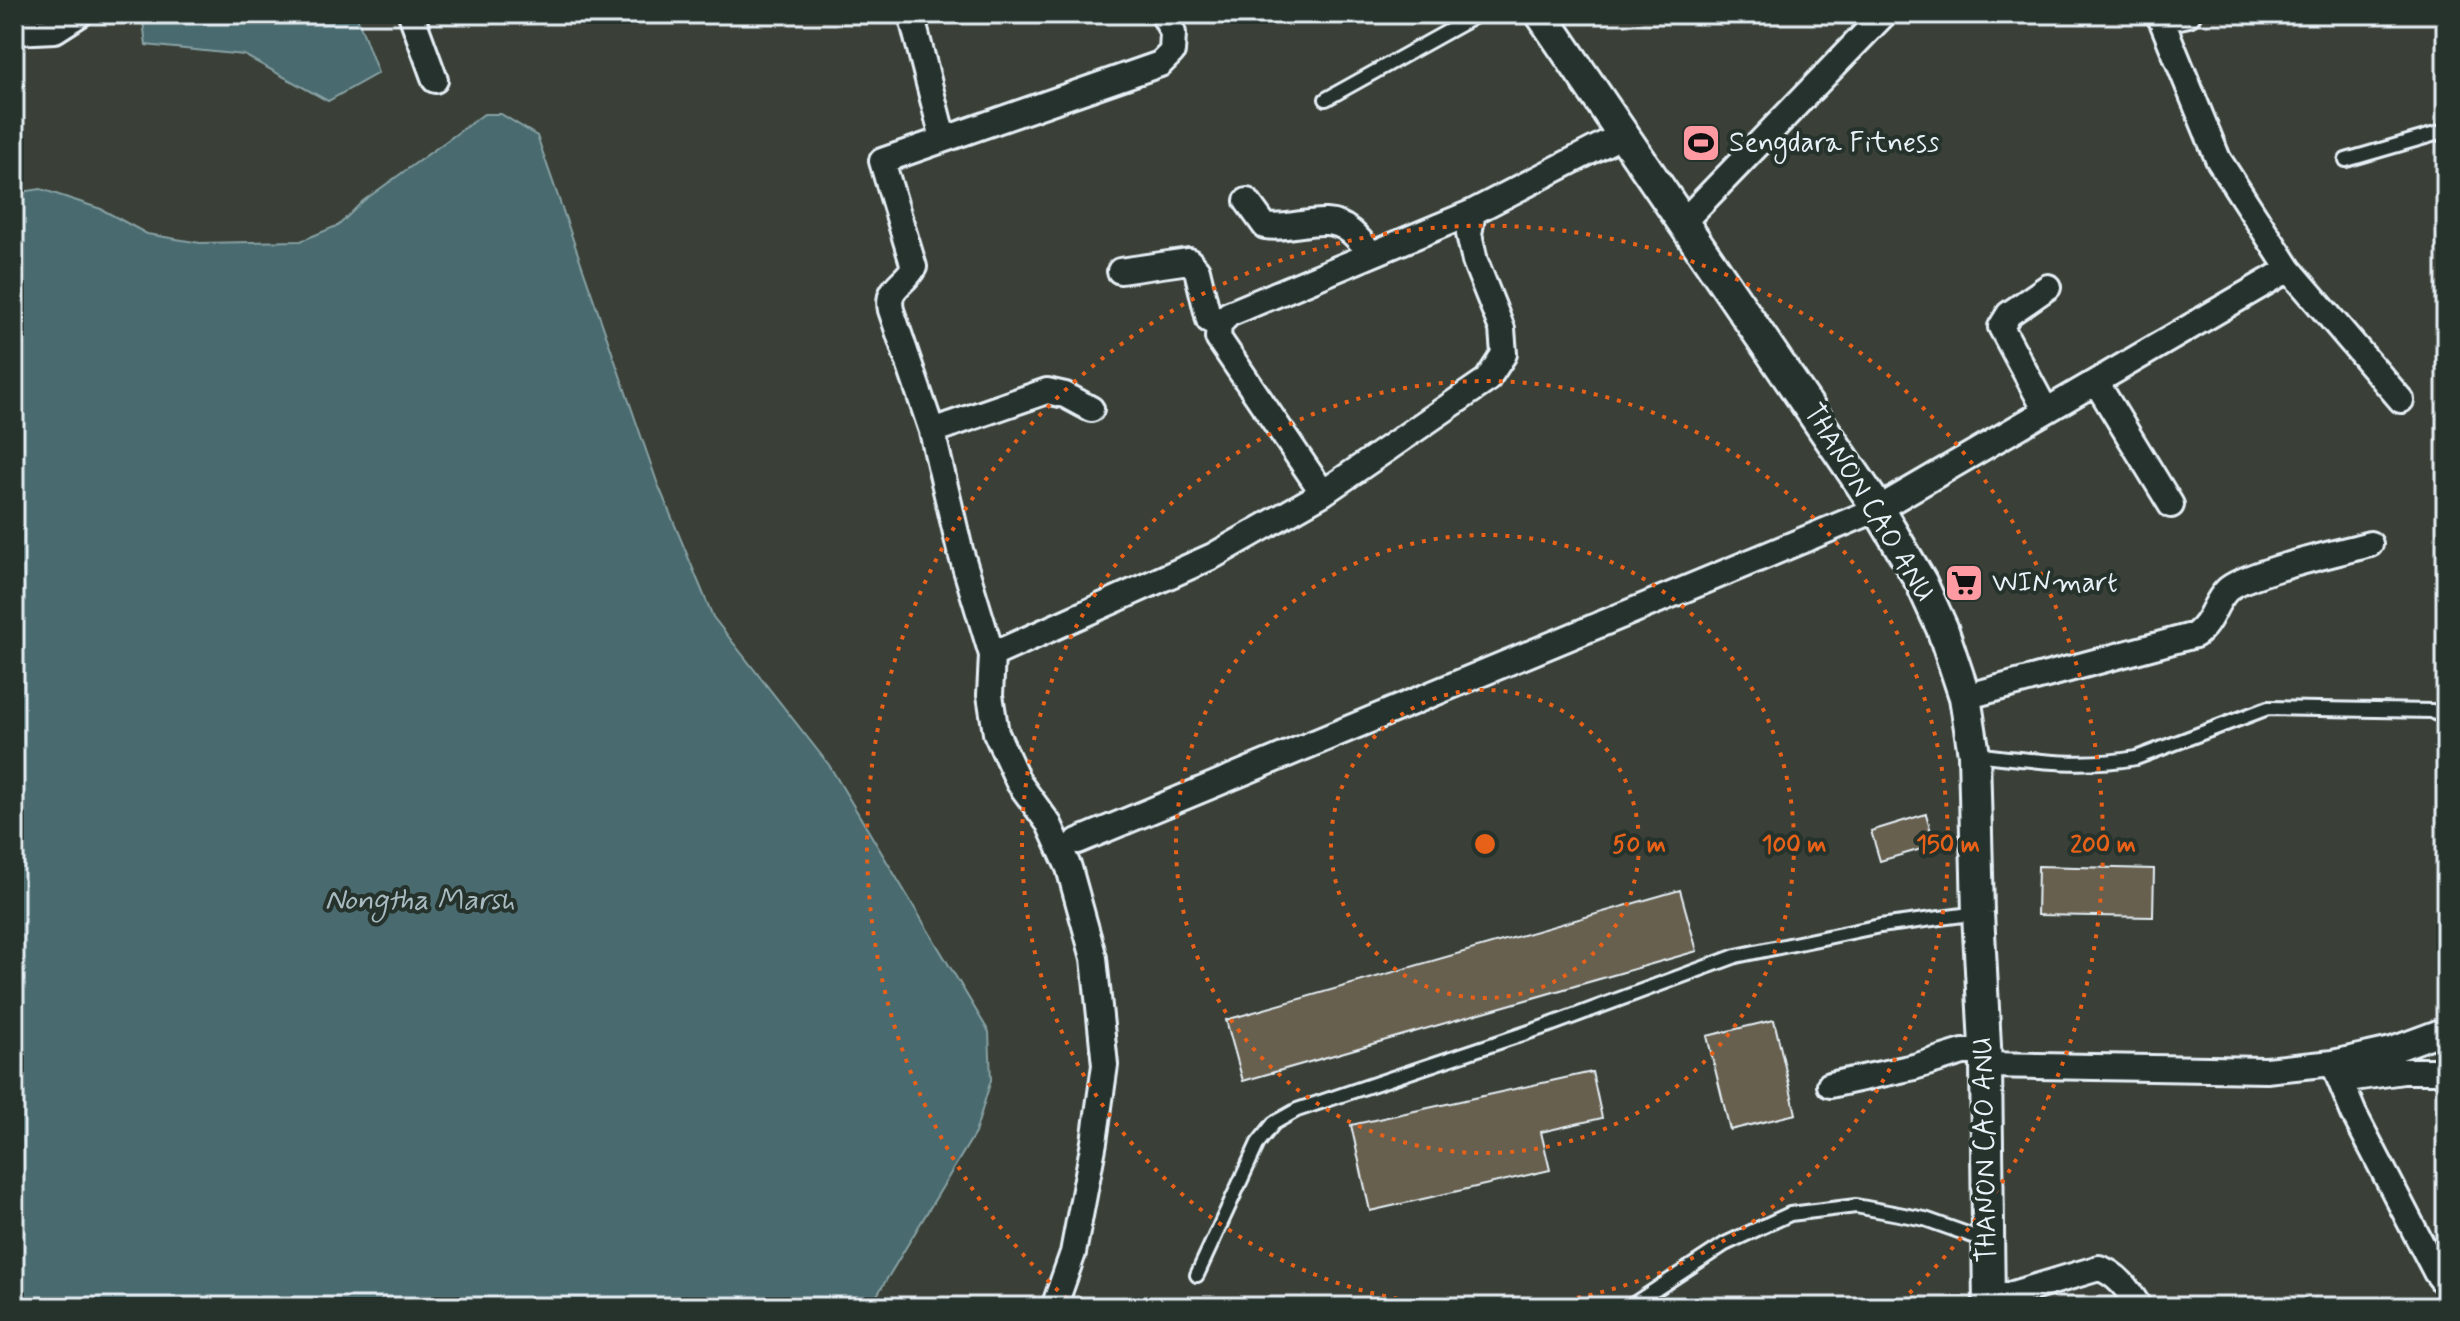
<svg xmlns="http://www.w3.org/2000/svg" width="2460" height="1321" font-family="Mynerve,sans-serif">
  <rect width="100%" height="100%" fill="#3a4037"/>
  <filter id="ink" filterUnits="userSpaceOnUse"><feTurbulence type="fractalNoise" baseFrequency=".0125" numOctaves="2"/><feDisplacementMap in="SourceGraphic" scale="16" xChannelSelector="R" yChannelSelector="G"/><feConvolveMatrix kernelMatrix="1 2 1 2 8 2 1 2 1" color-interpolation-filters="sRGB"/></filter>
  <g filter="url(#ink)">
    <path fill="#486b6e" stroke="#88a1a5" stroke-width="2" d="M149,14H356L378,73L328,101L244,55L146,45L143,21Z
      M484,114H501L537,136L657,482L713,617L829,765L989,1032L991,1080L975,1133L870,1307H14V197L21,192L41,189L101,209L147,234L200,243L301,241L339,225L363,201Z"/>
    <path fill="#67604f" stroke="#e8f1f8" stroke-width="2" d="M1926,814L1935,845L1880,861L1871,831Z
      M2038,866L2154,869L2153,917L2037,915Z
      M1680,890L1697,951L1243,1081L1226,1020Z
      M1774,1020L1796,1114L1730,1130L1707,1036Z
      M1592,1072L1602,1118L1541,1132L1550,1170L1370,1211L1351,1125Z"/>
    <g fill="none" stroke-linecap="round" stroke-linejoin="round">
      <g stroke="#e8f1f8" stroke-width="18">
        <path id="service" d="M1326,99L1479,14
          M2346,160L2446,131
          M1974,754C2028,760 2081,768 2136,758L2268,708L2432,711L2446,719
          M1197,1275L1258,1143L1274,1123L1297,1110L1547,1026L1736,956L1880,926L1978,913
          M1629,1307L1725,1244L1790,1214L1856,1206L1925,1219L1987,1241"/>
      </g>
      <g stroke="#e8f1f8" stroke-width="30">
        <path id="minor" d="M411,14L435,80
          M911,14L943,138
          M2159,14L2218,159L2289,269L2401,400
          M2161,20L2188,14
          M14,32L55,30L80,14
          M1247,201L1265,226C1293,231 1326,211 1350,231C1358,237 1365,247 1372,254
          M1684,221L1884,14
          M1120,271L1189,261L1197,270L1209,320L1219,324
          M2096,382L2171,505
          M2046,411L2001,327L2009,314L2048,287
          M932,431L1047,391L1065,395L1091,409
          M1323,493L1218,338L1219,324L1229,314L1473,212
          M992,655L1213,556L1323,493L1487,380L1504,354L1502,329L1475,261L1469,234L1473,212L1624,134
          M1965,697L2195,635C2212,623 2213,604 2227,590C2244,573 2342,552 2370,544
          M1078,841L1878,509L2289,269
          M2333,1063L2354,1114L2436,1272L2446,1285
          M1986,1065L2266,1070L2333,1063L2392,1050L2446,1030
          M2340,1080L2403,1071H2446
          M1830,1085L1914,1067L1963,1052H1986
          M1989,1301L2099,1268C2118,1274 2128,1290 2139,1307
          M1054,1307L1073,1253L1094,1142L1105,1065L1094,958L1069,868L1049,824L1019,783L996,733L990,695L992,655L960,550L932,431L891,310C886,287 904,285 914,267L882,161L1160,64L1172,52L1173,33L1163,14"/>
      </g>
      <g stroke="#e8f1f8" stroke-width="36">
        <path id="tertiary" d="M1541,14L1878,509L1921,582L1942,628L1965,697L1974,754L1978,913L1986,1065L1989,1307"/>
      </g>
      <use href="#service" stroke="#26332d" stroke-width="12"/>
      <use href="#minor" stroke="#26332d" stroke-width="24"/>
      <use href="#tertiary" stroke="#26332d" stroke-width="30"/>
    </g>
  </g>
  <g fill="none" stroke="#e86118" stroke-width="4" stroke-dasharray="4 8">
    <circle cx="1485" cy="844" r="154"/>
    <circle cx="1485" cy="844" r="309"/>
    <path d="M1481 1307A463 463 0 1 1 1489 1307"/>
    <path d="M1076 1307A618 618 0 1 1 1894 1307"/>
  </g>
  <defs>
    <g id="stadium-square" transform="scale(2)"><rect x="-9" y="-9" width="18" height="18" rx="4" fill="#ff9aa2" stroke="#26332d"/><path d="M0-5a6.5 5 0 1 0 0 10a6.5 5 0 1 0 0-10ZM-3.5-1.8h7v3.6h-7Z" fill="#111"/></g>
    <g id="supermarket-square" transform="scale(2)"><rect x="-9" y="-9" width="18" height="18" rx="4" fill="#ff9aa2" stroke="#26332d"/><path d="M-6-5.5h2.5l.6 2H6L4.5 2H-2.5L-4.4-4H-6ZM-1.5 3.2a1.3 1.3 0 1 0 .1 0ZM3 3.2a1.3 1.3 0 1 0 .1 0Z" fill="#111"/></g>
  </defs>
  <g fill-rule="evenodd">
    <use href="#stadium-square" x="1701" y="143"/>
    <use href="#supermarket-square" x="1964" y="583"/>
  </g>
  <g text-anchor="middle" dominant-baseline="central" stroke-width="8" stroke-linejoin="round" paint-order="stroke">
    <g font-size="28" fill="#e8f1f8" stroke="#26332d" text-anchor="start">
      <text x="1729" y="143">Sengdara Fitness</text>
      <text x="1992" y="583">WINmart</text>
    </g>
    <g font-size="28" fill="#e8f1f8" stroke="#26332d">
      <text transform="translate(1868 503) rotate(59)">THANON CAO ANU</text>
      <text transform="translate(1986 1150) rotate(-91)">THANON CAO ANU</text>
    </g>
    <g font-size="30" font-style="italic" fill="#a8bbc1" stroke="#26332d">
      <text x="420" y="900">Nongtha Marsh</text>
    </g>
  </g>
  <circle cx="1485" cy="844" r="12" fill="#e86118" stroke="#26332d" stroke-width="4"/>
  <g font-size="24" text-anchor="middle" font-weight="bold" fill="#e86118" stroke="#26332d" stroke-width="8" stroke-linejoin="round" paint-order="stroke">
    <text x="1639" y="852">50 m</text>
    <text x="1794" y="852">100 m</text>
    <text x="1948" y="852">150 m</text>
    <text x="2103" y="852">200 m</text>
  </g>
  <rect width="2460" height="1321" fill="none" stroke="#26332d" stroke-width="48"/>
  <rect x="24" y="24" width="2412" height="1273" fill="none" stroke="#e8f1f8" stroke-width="3" filter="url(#ink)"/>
</svg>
